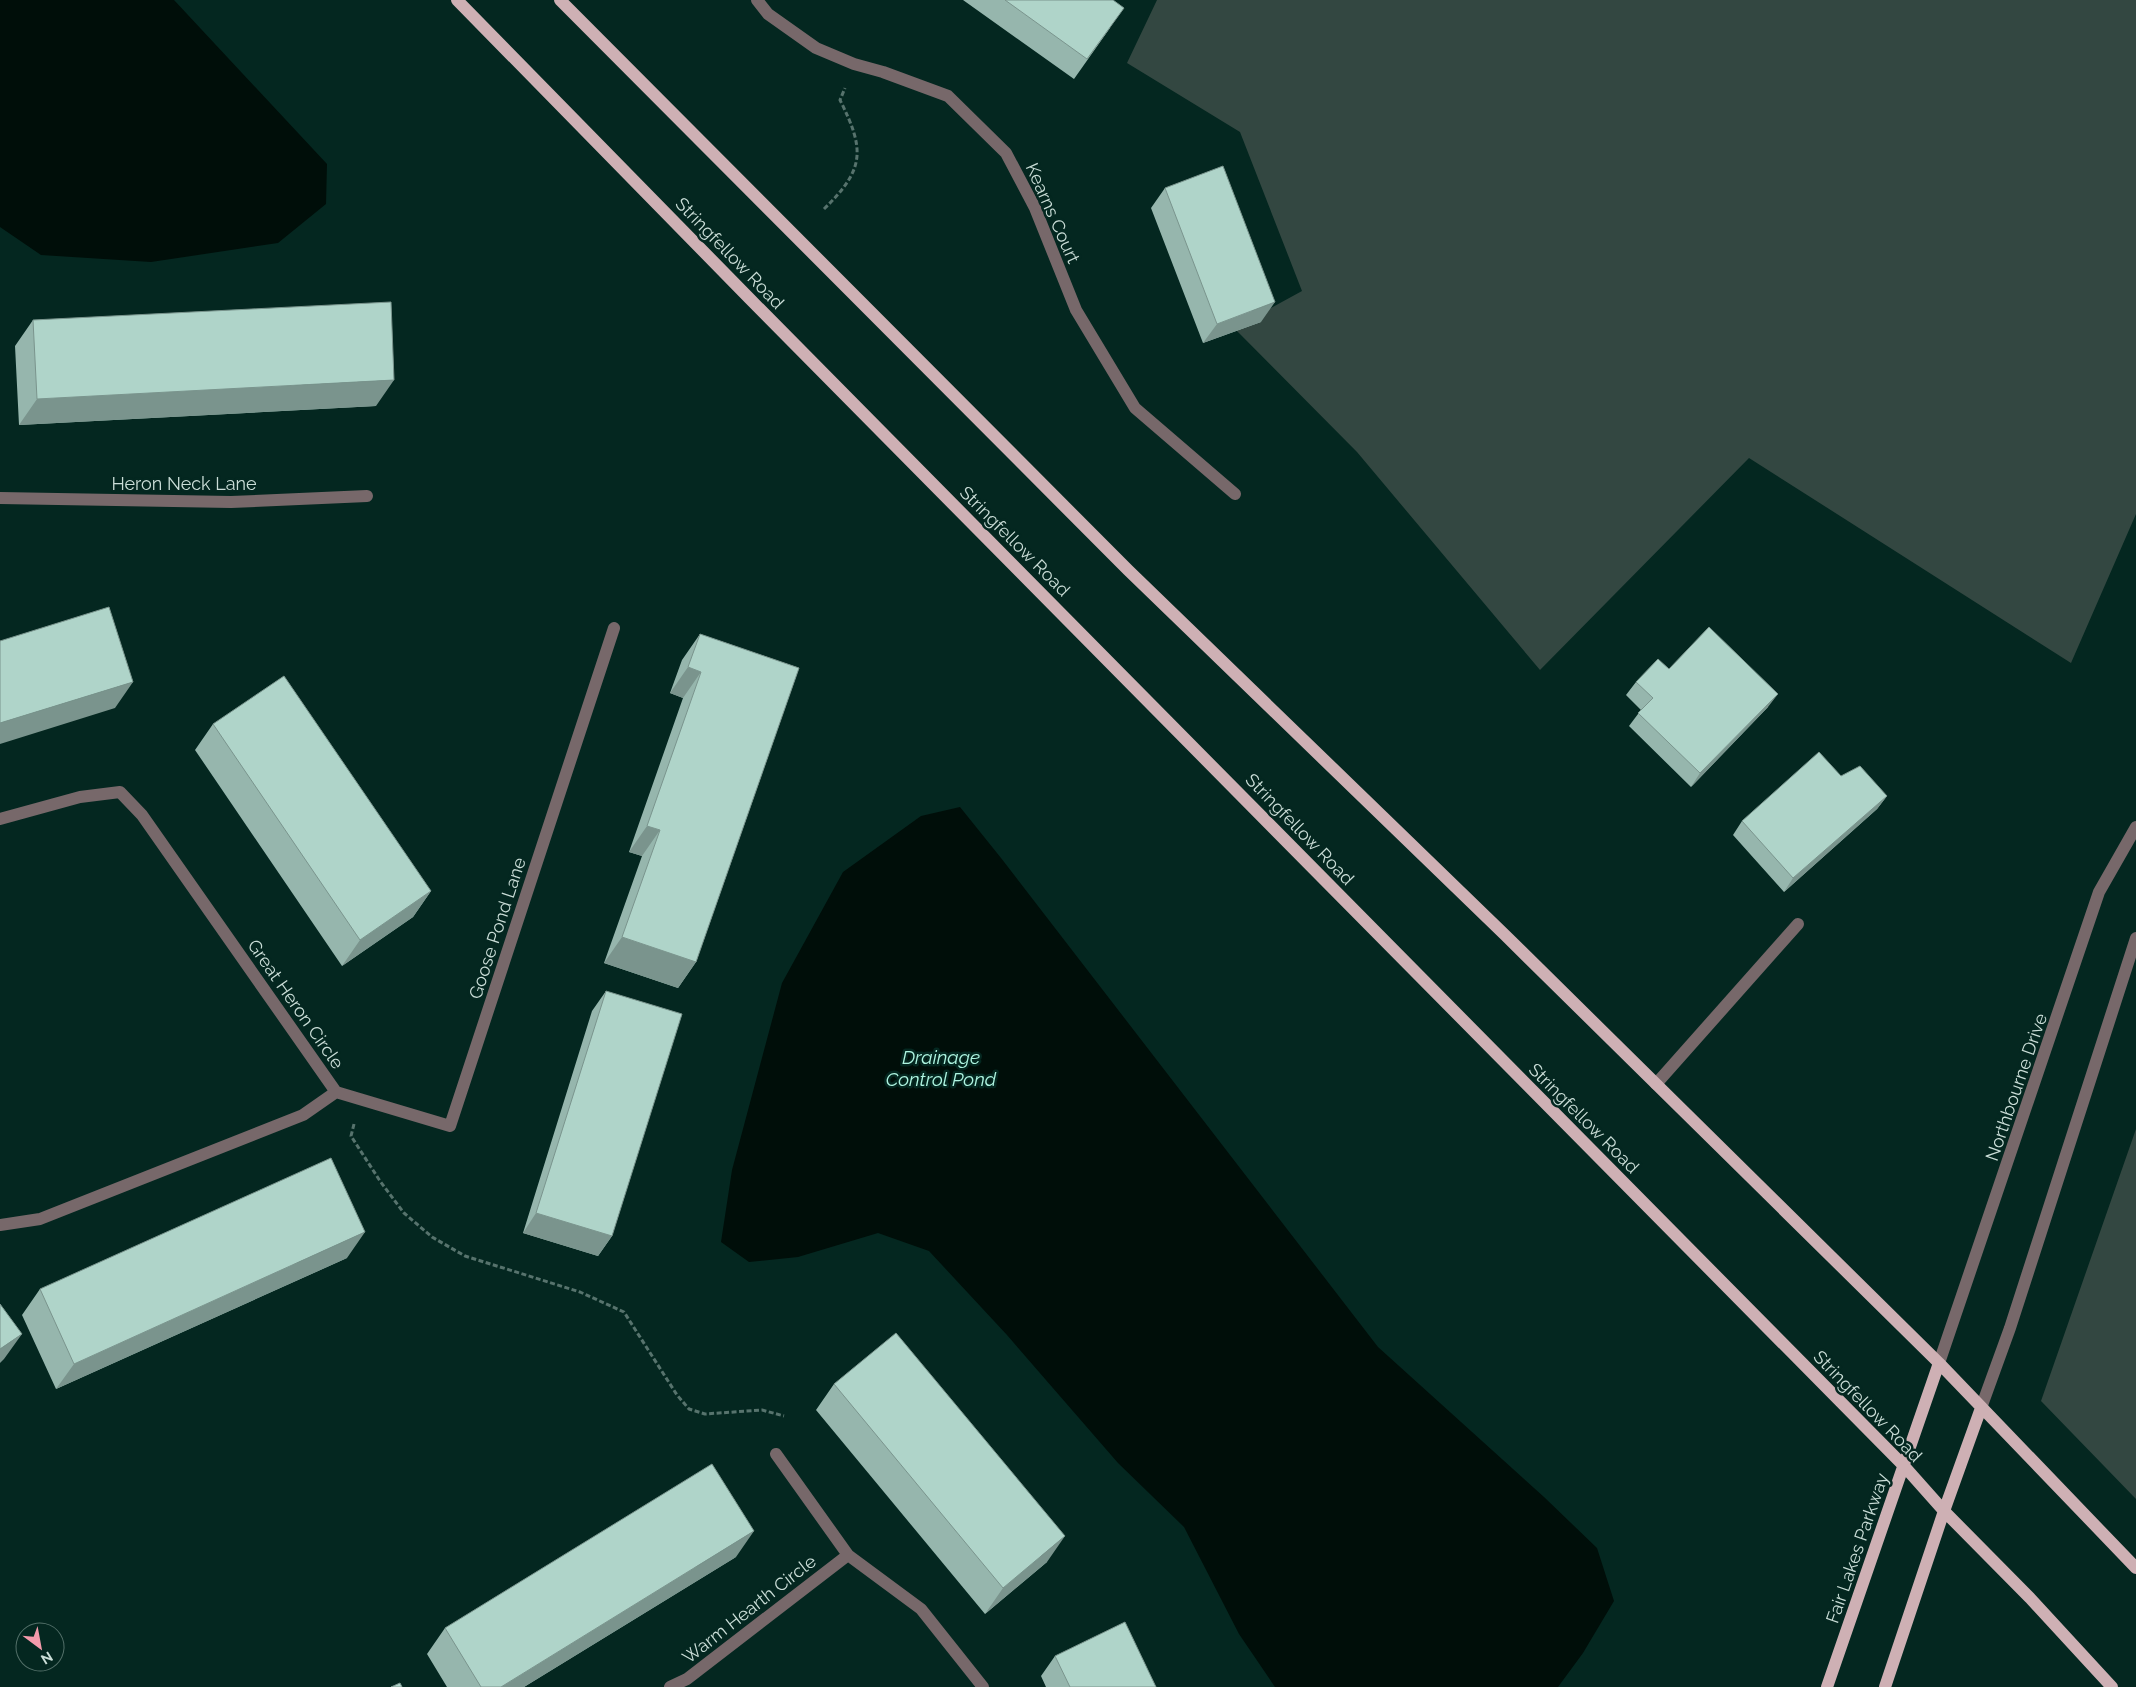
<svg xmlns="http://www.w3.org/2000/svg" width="2136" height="1687" font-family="Raleway,sans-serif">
  <rect width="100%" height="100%" fill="#042720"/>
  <path fill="#334741" d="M1157,0H2136V514L2071,663L1749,458L1540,670L1357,452L1234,328L1302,291L1240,132L1127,63Z
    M2136,1129V1499L2041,1401Z"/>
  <path fill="#000e09" d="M0,0H174L327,164L326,204L278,243L151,262L41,255L0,227Z
    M960,807L1001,858L1378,1347L1544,1497L1597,1548L1614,1601L1583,1653L1558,1687H1275L1239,1634L1184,1527L1118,1463L1007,1335L929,1251L878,1233L798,1257L749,1262L721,1242L732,1170L782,983L843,872L921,816Z"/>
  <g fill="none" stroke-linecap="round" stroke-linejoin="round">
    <path stroke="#57736d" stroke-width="3" stroke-dasharray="5 2.5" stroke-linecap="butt" d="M824,209C865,169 865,150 840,100L845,88
      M354,1124L351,1136L380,1181L404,1213L432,1237L465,1256L580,1292L624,1312L677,1395L689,1409L705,1414L762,1410L784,1416"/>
    <path stroke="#77686a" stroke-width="12" d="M757,0L768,14L816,48L854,64L883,72L948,96L1006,153L1035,208L1076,310L1135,408L1235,494
      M0,498L231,502L367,496
      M0,819L80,797L120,792L142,815L336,1092L303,1115L40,1219L0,1225
      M1656,1084L1798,924
      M336,1092L450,1126L614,628
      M1939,1363L2099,892L2136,827
      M1981,1408L2010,1328L2136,938
      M776,1454L848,1555
      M670,1687L687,1679L848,1555L921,1609L983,1687"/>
    <path stroke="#ceb0b4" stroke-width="12" d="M457,0L749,298L1904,1466L1944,1511L2030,1598L2112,1687
      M560,0L1128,570L1505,935L1939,1363L2136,1568
      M1827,1687L1939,1363
      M1885,1687L1944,1511L1981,1408"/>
  </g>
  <path fill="#96b6ad" d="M963,0H1113L1110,28L1074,79Z
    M1165,188L1261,322L1203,343L1151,208Z
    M33,320L376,406L19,425L15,346Z
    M700,634L799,668L696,962L678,988L604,963L642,856L629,852L683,698L670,693L682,660Z
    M1669,669L1768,707L1691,787L1629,726L1641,710L1626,695L1636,682Z
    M213,724L431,891L413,917L342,966L195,750Z
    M1841,776L1887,796L1877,809L1784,892L1733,835L1742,821Z
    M606,991L612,1236L598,1256L523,1233L592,1011Z
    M347,1258L56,1389L22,1315L40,1289Z
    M834,1384L1047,1562L985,1614L816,1410Z
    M736,1557L524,1687H447L427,1654L445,1628Z
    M1055,1656L1156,1687H1046L1041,1676Z"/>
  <path fill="#7a948d" d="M1275,302L1261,322L1203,343L1217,324Z
    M394,380L376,406L19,425L37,399Z
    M688,667L701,672L683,698L670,693Z
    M133,682L115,708L0,744V723Z
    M1778,694L1768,707L1691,787L1700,773Z
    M1887,796L1877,809L1784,892L1793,878Z
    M647,826L660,830L642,856L629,852Z
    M431,891L413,917L342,966L360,940Z
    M622,937L696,962L678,988L604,963Z
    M536,1213L612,1236L598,1256L523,1233Z
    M365,1232L347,1258L56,1389L74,1364Z
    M22,1334L4,1359L0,1363V1349Z
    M754,1531L736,1557L524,1687H501Z
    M1065,1536L1047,1562L985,1614L1003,1588Z"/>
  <path fill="#afd4c9" stroke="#7a948d" d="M1005,0H1113L1124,8L1087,59Z
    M1223,166L1275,302L1217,324L1165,188Z
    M391,302L394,380L37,399L33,320Z
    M109,607L133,682L0,723V641Z
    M1709,627L1778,694L1700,773L1638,713L1653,698L1636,682L1658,659L1669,669Z
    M700,634L799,668L696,962L622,937L660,830L647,826L701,672L688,667Z
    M284,676L431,891L360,940L213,724Z
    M1819,752L1841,776L1860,766L1887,796L1793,878L1742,821Z
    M606,991L682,1014L612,1236L536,1213Z
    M331,1158L365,1232L74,1364L40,1289Z
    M0,1304L22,1334L0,1349Z
    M896,1333L1065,1536L1003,1588L834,1384Z
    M712,1464L754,1531L501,1687H481L445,1628Z
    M1125,1622L1156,1687H1070L1055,1656Z
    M400,1683L402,1687H391Z"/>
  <g text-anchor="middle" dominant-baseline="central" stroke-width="5" stroke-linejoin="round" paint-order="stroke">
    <g font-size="18" fill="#caddd7" stroke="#042720">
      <text transform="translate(1053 213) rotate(66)">Kearns Court</text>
      <text transform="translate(730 253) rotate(46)">Stringfellow Road</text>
      <text x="184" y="483">Heron Neck Lane</text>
      <text transform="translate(1015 541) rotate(45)">Stringfellow Road</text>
      <text transform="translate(1300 829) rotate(46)">Stringfellow Road</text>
      <text transform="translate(497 928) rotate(-72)">Goose Pond Lane</text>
      <text transform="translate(296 1004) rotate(55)">Great Heron Circle</text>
      <text transform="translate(2016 1087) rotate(-71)">Northbourne Drive</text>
      <text transform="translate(1584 1118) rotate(45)">Stringfellow Road</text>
      <text transform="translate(1868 1406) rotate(46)">Stringfellow Road</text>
      <text transform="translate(1857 1548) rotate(-71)">Fair Lakes Parkway</text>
      <text transform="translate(749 1609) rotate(-38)">Warm Hearth Circle</text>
    </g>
    <g font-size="19" font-style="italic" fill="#aff5e1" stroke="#042720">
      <text x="941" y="1057">Drainage<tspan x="941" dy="22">Control Pond</tspan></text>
    </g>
  </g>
  <g transform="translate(40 1647) rotate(148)"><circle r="24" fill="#042720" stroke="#537069"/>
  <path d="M0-4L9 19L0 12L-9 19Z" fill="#f39aab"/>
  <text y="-8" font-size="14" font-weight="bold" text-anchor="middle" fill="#caddd7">N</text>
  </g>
</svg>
